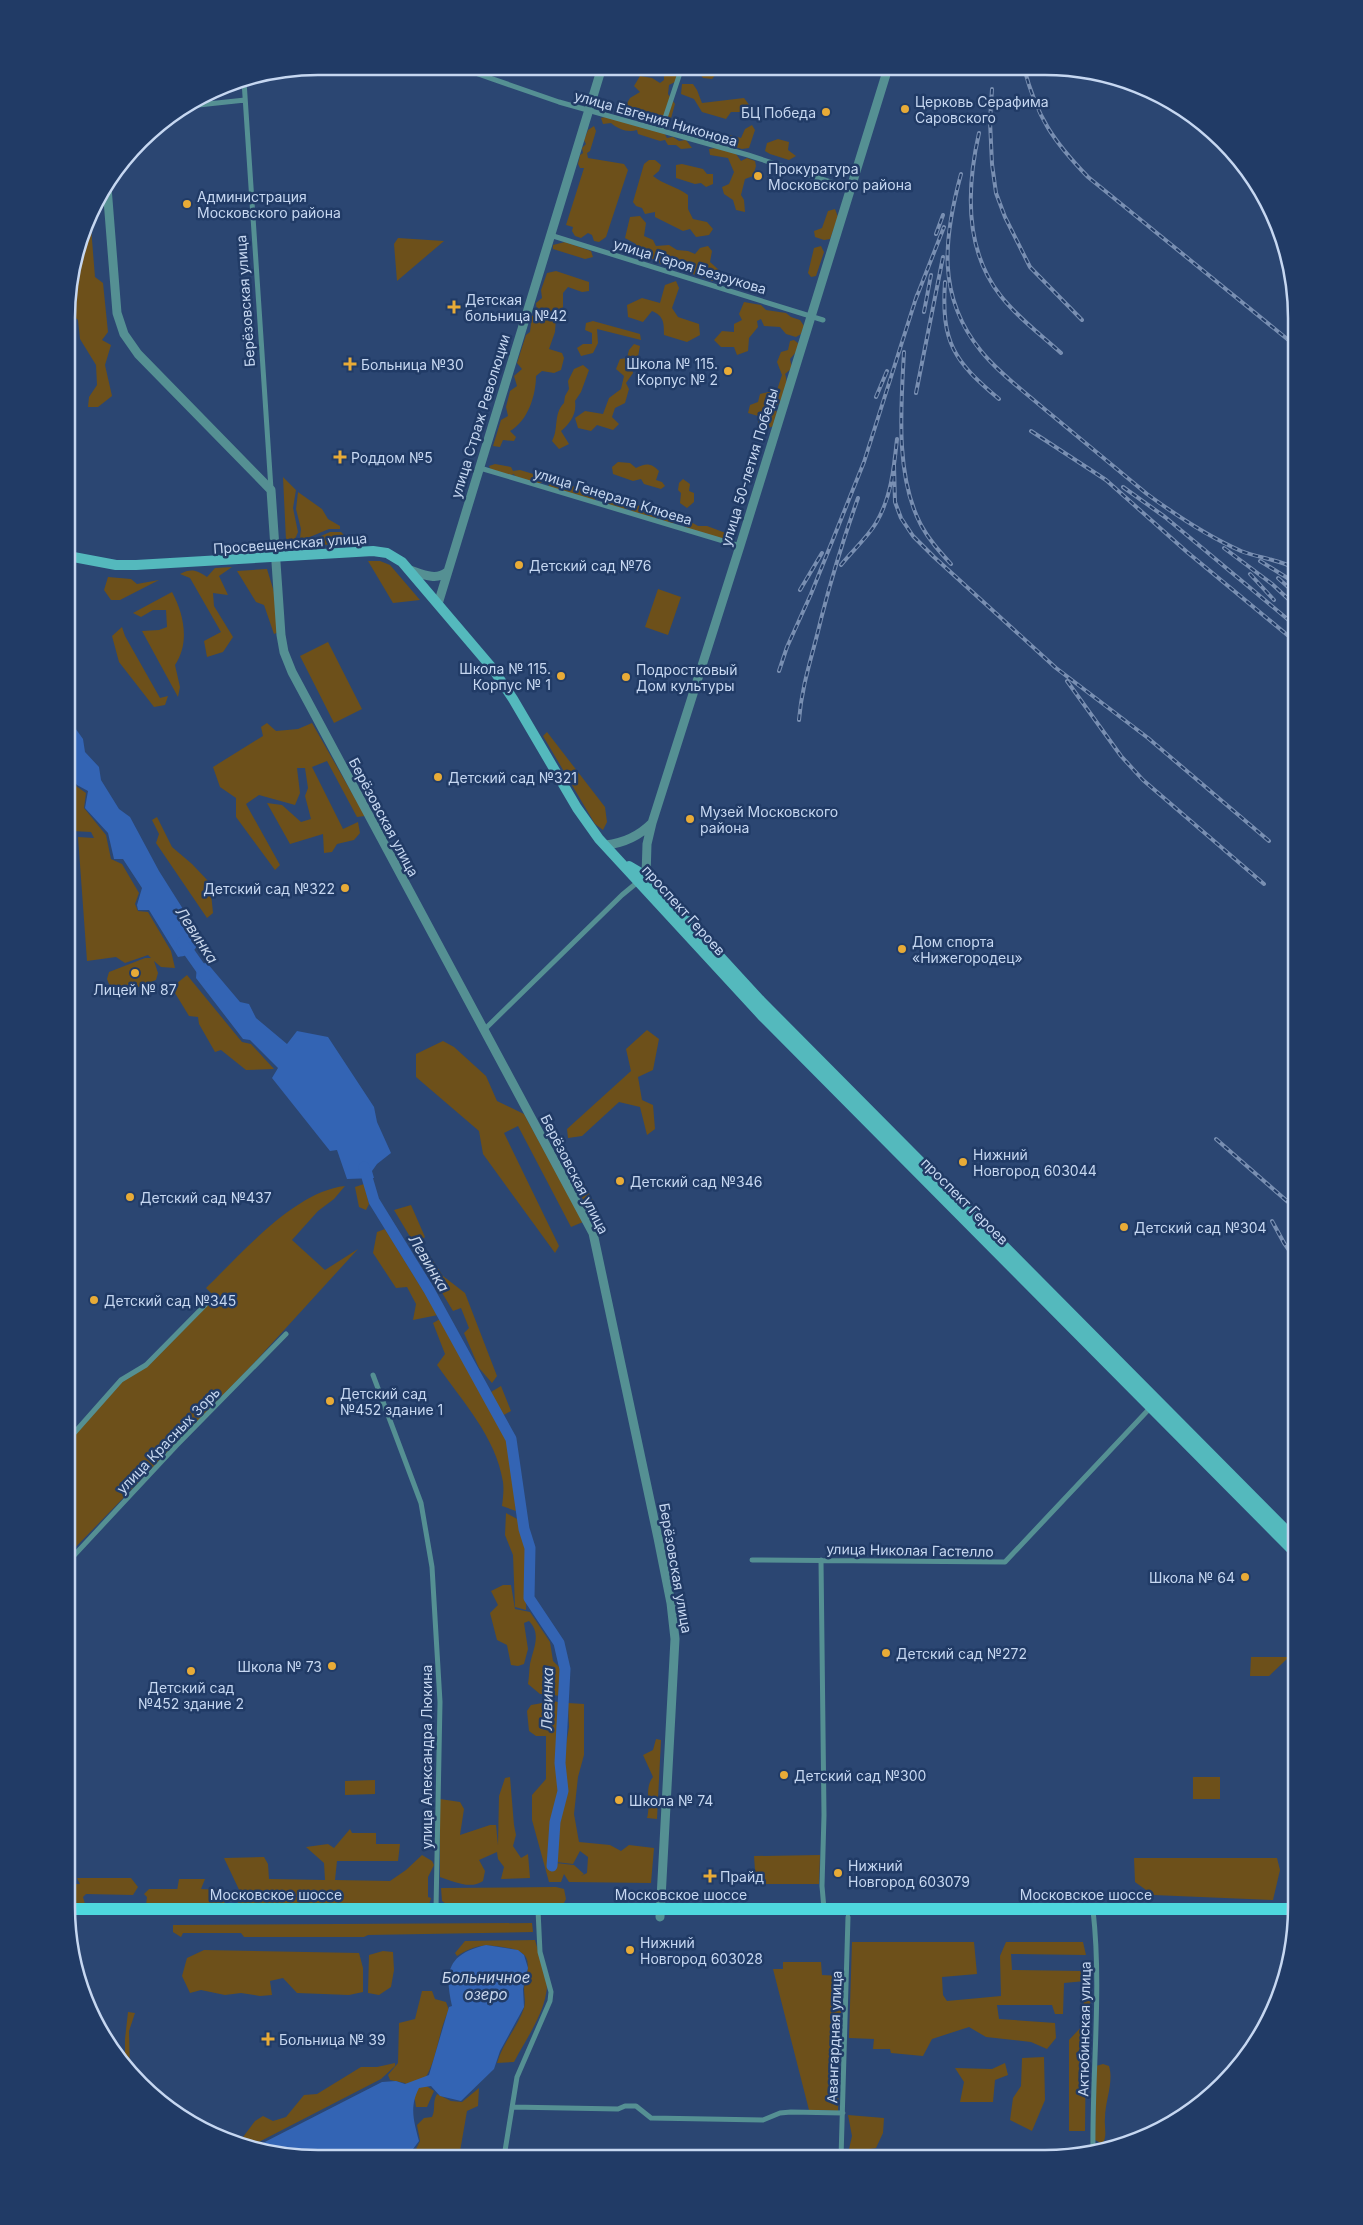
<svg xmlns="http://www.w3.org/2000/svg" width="1363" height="2225" font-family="Inter,sans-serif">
  <rect width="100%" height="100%" fill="#2b4672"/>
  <path fill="#6d501a" d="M655,67H672L675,70L677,81L669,85L668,94L675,104L670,122C653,123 635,122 625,107L630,98L640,92L634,86L640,76L652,78L660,83L664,80V76Z
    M690,67H733L731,75L719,71L712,79L703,78L698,72L691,70Z
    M682,84H693L697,90L702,103L744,98L750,106L744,112H731L726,119L702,112L694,99L681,94Z
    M609,116L613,120L618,118L639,127L643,126L663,131L667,138L673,137L679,141L686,140L692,148L681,149L676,145H668L665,140L660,141L638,134L637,130C628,133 618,129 611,123L603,124L601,118Z
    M752,125L755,130L749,148L742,149L700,137L697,132L702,128L741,138L745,129Z
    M594,126L596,131L590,151L587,153L588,158L624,164L628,170L606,237L599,242L594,241L592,235L588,233L581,238L575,236L572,231L573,227L566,225L584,168H580L578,164L580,155L583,153L582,148L586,144L584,140L588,130Z
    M778,139L789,142L788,150L796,156L789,160L770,154L765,151L767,143Z
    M716,148L736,154L741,161L747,158L755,161L756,166L753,176L745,179L741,195L744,200L745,212L736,210L733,200L724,194L722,187L729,184L734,172L728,158L710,155L709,149Z
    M649,160H655L661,165L659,171L653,176C664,185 676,186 688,195V209L693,219L707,222L713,229L709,235L696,237L690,229L683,231L655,217V212L645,214L642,208L636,206L633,202L644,164Z
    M682,164L703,169L707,174H713V184L706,187L701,183L695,184L676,178V165Z
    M835,209L838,217L830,239L824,240L815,237L814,231L822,228L828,211Z
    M90,215L95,277L103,283L108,332L102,340L111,345L105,365L112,396L98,407H88L89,397L97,385L96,365L80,339L78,320L69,312L68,285Z
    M640,216L646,223L644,236L653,240L656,246L669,245L677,250L688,251L695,254L700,248L708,246L712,251L710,262L720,271L721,278L713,281L684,271L681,266L673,268L660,264L658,259H650L636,254V244L625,238L630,217Z
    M398,238L444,241L397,281L394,244Z
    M565,242L591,251L593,257L585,259L553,249V245Z
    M821,246L824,252L816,276L811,277L808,273L814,248Z
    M556,271L589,282V291L582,292L568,287L563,293V309L556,318L555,332L549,349L562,353L564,358L561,370L554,373L542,371L536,376C536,395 528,421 510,431L516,437L514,441L503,440L500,447L493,446L501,420L508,416L506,407L510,391L517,386L514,376L522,369L517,363L526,335L530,332L532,316L537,313L536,303L542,298L541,290L547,273Z
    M676,281L679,288L672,308L678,317L699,324L700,335L687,342L664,335C664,323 664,316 652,311L643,322L628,317L627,305L642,298L660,303L665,285Z
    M744,302L761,305L766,310L786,313L791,317L800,320L804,326L801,334L796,337L786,334L780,327L764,326L761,319L757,321L758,327L749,338L748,351L737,355L734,347H721L714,340L722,331L734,332V324L742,320L739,314Z
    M593,321L640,334L641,340L597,329L598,343L593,353L581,356L577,348L583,344H592V333L585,330L586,323Z
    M794,340L799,344L796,352L790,359L792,368L785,374C789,384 784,401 775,407L777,413L774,426L768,428L758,425V416L748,413L750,405L758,402L760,394L777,390L782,375L777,362L781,352L788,350L790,341Z
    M634,344L640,346L637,362L632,368L633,373L626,383L629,389L625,403L615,408L612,417L619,424L613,430L597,425L591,431L578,428L575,418L585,411L603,414L609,398L621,389L624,376L616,369L620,359L627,358L629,350Z
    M583,365L589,370L581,392L575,401C577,414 570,423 561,431L569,444L559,449L552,441C559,429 553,414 564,403L565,396L569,389L568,381L574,369Z
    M618,462L630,463L636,468C646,463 651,463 659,471L656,480L662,482L665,486L661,489L644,484L641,479L633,481L613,474L612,467Z
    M495,464L511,467L513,471L520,470L540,476L542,482L538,484L516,479L514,474L507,477L492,472L489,466Z
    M283,477L296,490L293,508L298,532L292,546L286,540Z
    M683,479L690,484L689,491L694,493V502L687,508L680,503L681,493L678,490L679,483Z
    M553,480L595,493V501L550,489L548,483Z
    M298,492L322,509L328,519L340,526V529H329L305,539L300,538L301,529L296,509Z
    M611,497L627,503L630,506C639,504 652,507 656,515L662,514L674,517L675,522L670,524L657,517L653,519L634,513L629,508L623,509L607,504V499Z
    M691,522L698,526H707L731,535L732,541L685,529V524Z
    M330,532H341L346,537L344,544L296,546L298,542L312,540Z
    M368,561H380L390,565L420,600L393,603Z
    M232,567L219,576L228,595L213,593L214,606L233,637L223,652L207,657L204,641L221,632L190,578L180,574C191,568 197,570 207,577L215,568Z
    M267,569L274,592L279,632L274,634L264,605L256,602L237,571Z
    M108,577L131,579L137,584L159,580L120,600H111L104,590Z
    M658,589L681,597L668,635L645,627Z
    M172,592C184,614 190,643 175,665L180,687L178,697L142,631L159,630L167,627L166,610H153L141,617L133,613Z
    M122,627L125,636L160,698L168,696L165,705L154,707L119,662L112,636Z
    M328,642L362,709L334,723L300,656Z
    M267,723L276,731L298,729L312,723L365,816L357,817L327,761L312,767L343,829L358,822L360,833L354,840L337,844L332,852L324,853L323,834L290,844L267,803L282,805L301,822L311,819L305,796L308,788L305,768H297L300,793L295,805L259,795L246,804L280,865L275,870L236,817V798L220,787L213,767L263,736L261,727Z
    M547,732L605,807L607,822L603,830L595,824L543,736Z
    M68,776L76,786L86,793L84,808L106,835L111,859L122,864L139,893L135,904L138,911L148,912L171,951L175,968L161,967L154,961L158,973L156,980L116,996L113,994L107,979L109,972L145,958H151L148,955L125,963L116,957L87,961L78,837L94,838L91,832L72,831L68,824Z
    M157,817L172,847L192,864L210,883L213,913L207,918L156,843L159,834L152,820Z
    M187,975L242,1042L251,1044L274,1069L246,1070L221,1050L215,1052L199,1024L198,1017L189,1016L175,993L176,984Z
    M647,1030L659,1039L653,1070L638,1077L642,1100L653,1105L655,1129L647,1135L640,1107L619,1102L582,1136L568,1138L567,1129L631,1071L626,1049Z
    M443,1041L454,1047L486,1076L497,1101L524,1114L583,1222L571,1227L518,1126L504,1133L559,1246L555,1253L483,1154L479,1131L416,1077V1054Z
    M566,1150L598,1210L590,1213L558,1151Z
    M364,1184L369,1204L366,1210L359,1207L355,1187Z
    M345,1186L334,1199L318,1211L292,1240L325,1270L358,1249L254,1363L67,1556V1440L121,1380L146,1365L214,1296L206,1288C241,1254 295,1191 345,1186Z
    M411,1205L425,1237L415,1245L394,1210Z
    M385,1229L438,1315L413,1320L416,1304L407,1287L396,1288L373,1253L377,1232Z
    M426,1250L443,1276L465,1293L497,1376L492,1383L479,1368L464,1333L469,1328L461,1308L453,1311L417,1251Z
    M440,1319L509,1440L516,1511L502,1506C503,1498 504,1490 503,1482C496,1437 462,1401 437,1365L445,1354L433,1323Z
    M501,1386L511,1411L502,1416L491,1392Z
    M506,1513L519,1520L527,1549L526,1610L515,1607L513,1555L505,1535Z
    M503,1585H511L515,1609L530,1612L550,1642L553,1661L560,1668L563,1681L562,1696L540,1694L528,1684C529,1678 529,1671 530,1664C533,1649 542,1634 529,1621L524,1623L528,1649L524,1664L518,1666L511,1665L507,1645L497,1640L490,1613L498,1605L491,1591Z
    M1251,1657H1289L1269,1676H1250Z
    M554,1701L561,1703L557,1766L560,1791L553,1823L551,1860L556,1863L574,1865L584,1874L581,1876L587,1873L588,1857L580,1851L573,1864L556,1862L557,1821L565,1791L563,1762L569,1727L568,1703L584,1704V1755L578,1777L574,1814L579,1842L610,1845L621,1851L629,1845L654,1848L651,1883L569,1882L564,1874L561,1882H549L532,1820V1795L546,1779V1736H536L529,1731L527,1711L531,1705Z
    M656,1739L661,1740L657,1819L647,1818C651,1804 644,1788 653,1777L643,1755L653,1750Z
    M510,1777L514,1825L516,1835L513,1846L521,1858L528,1854L530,1878L501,1879L504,1867L498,1859L497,1852L479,1860L485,1871L483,1881C470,1890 453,1881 440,1877V1799L460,1802L464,1809L460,1835L490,1825H496L498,1845L499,1796L505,1778Z
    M1193,1777H1220V1799H1193Z
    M375,1780V1794L345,1795V1781Z
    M350,1829L352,1833H376V1844H400L398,1861H337L335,1880L390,1881L406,1870L422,1855L432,1861L434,1865L428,1877V1897L431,1898L429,1905H240L237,1901L238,1897H348L242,1896L224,1858L264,1857L268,1864L269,1879L325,1880L324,1863L306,1847L328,1844L334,1848Z
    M820,1855L819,1884H756L754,1856Z
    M1134,1858H1277L1280,1870L1273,1900L1153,1895L1135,1882Z
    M77,1878H131L138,1887L133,1895L86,1894L83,1897L85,1904L66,1903V1884H80Z
    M179,1879H205L201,1889L221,1890L225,1900L224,1906L146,1905L147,1897L144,1894L149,1889H178L177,1891Z
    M556,1887L564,1889L566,1899L564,1903L446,1904L442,1901L441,1888Z
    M532,1923L533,1932L368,1935L364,1937H244L241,1933H183L181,1937L173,1932V1925Z
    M535,1940C539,1956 550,1978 546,1994C542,2017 525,2041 514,2062L497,2063C503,2043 518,2026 524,2008C526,2002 524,1995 524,1988C527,1968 536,1953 508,1948C486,1944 477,1944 457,1956L455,1953L465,1941Z
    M852,1942H974L977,1974L942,1977L943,1995L947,2001L1001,1996L1000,1956L1006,1942H1083L1086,1955L1011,1954L1012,1970L1082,1971L1085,1981L1064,1983L1063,2014H1055L1052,2005H997L999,2019L1055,2023L1056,2038L1047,2049L1031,2042L986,2037L969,2027L932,2039L923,2056L891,2053L890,2049H873L874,2039L849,2038Z
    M204,1950L359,1953L363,1968V1992L349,1995L297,1993L283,1978L270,1981L272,1995L260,1996L241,1993L225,1995L201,1990L190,1993L182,1976L187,1958Z
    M383,1951L393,1952L394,1970L391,1987L379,1995L368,1993L369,1955Z
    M783,1962H821L822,1975L842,1976L838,2111L809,2110L773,1969H783Z
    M422,1991H432L435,1999L446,2002L449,2010C437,2033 438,2062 422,2083L434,2091L427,2107H416L415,2100L405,2083L390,2080L388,2075L398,2063L399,2023L415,2019Z
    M1084,1992L1091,1997L1086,2039L1085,2131H1069V2040L1083,2025Z
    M128,2012L135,2013L129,2031L130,2072L125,2068V2039Z
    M1044,2057L1045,2100L1032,2131L1010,2120L1013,2098L1021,2086L1022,2058Z
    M395,2063V2066L381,2079L251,2146L240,2141L255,2121L263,2116L273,2121L286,2117L304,2095L317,2094L361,2067H377Z
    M1005,2063L1008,2075L995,2080L993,2102H960L964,2082L955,2068L992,2069Z
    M1103,2064L1109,2066C1114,2082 1105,2101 1105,2118C1104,2126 1107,2133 1104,2141L1101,2143L1095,2140V2137L1096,2066Z
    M479,2088L478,2106L467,2111L459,2157H412L420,2141L417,2125L424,2118L432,2117C436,2109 432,2102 437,2094L451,2101L462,2102Z
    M848,2115L884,2118L883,2133L876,2148L851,2152V2158H847L852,2136Z"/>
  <path fill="#3364b4" d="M68,718L83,739L85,752L99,767L101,780L119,809L130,817L159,871L200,936C196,951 193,955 178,957L149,910H138L137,905L142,888L123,859H114L108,833L85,808L88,791L77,785L68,774Z
    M207,963L240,1002L249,1004L256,1018L287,1044L297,1031L328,1037L374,1107L377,1122L391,1153L377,1164L372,1171L374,1178L347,1179L337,1150L330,1151L272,1078L278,1068L250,1040L243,1039L196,978L197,964Z
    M486,1945L518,1950L524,1955L528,1968L523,1989L524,2007L500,2051L494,2069L461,2101L440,2096L431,2086L419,2088C409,2107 414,2122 419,2141L410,2153V2157H285L253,2148L382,2082L396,2081L405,2084L429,2075L449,2007L452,2006C444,1971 448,1954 486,1945Z"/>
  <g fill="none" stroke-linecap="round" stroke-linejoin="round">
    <path stroke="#3364b4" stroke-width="11" d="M182,942L206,976
      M364,1167L374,1201L429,1290L511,1439L524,1529L530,1548L529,1598L559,1643L565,1669L560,1763L563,1791L555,1822L552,1866"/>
    <path stroke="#559093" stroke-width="5" d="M458,67L559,102L748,155L849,188
      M244,81L271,489
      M189,106L245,100
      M661,130L682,67
      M550,235L823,320
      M480,468L740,546
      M484,1030L622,895L639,881
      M373,1375L421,1503L432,1567L440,1702L436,1909
      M67,1441L121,1380L146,1365L214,1296
      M752,1560L1005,1562L1151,1407
      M821,1560L824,1815L822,1886L824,1909
      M67,1563L176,1446L286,1334
      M1093,1910C1102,1989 1092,2070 1093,2149
      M1290,1916L1292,1943
      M512,2107L618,2109L625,2106H636L651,2118L763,2120L780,2113L791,2112L843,2113
      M504,2157L517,2077L550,2001L551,1992L540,1952L538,1910
      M841,2158L848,1917"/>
    <path stroke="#559093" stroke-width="9" d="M107,187L117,313L124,334L138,354L271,490L281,635L284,652L292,672L593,1233L658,1538L671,1603L675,1639L660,1917
      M410,570C422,574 436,581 447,572
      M438,604L602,67
      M606,845C624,843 639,836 652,823
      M646,876L647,844L652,823L740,546L888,68"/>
    <path stroke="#54b9bd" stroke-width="10" d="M68,556L116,565H136L373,551L387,553L402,562L493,669L513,699L577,808L599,839L763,1017L1296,1554
      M629,866L646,876L761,1001L1296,1540"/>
    <path stroke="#4ed7de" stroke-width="12" d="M66,1909H1296"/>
    <g stroke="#798fb2" stroke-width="4">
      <path id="rail" d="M1024,68C1037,117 1053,141 1088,177L1297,347
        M992,89L990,121L992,164L996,193L1005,217L1030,267L1082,320
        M979,133C967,186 964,249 1000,295C1017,317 1040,334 1061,353
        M961,174C944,237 936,296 981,351C998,372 1021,389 1042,407C1077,436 1112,465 1147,494C1177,516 1207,536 1241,551C1259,558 1280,560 1297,569
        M936,234L943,215
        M945,282C941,343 954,361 999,399
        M915,301L944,227
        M924,312L931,275
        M904,352C901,406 895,476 921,525C929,540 940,552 951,564
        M916,393L943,257
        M876,397L887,371
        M1031,431L1106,480L1187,552L1297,643
        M894,465L895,502L901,518L913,536L934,557L1056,668L1148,738L1269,841
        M1123,487L1165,517L1297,627
        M1224,548L1272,584L1297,607
        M1260,561L1297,584
        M841,565C852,551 867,538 876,523C891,498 894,468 897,439
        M1250,574L1274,600
        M1278,578L1297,595
        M800,590L822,553
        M779,671L787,647L811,594L864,462L917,295
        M1067,681L1121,756L1143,780L1264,884
        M799,720C802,683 813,654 821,619C832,576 843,540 858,498
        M1216,1139L1296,1209
        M1272,1221L1284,1243L1296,1260"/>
    </g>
    <use href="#rail" stroke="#213b66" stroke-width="2" stroke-dasharray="5.5" stroke-linecap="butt"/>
  </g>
  <g fill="#e8ab37" stroke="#213b66" stroke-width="2">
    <circle cx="905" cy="109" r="5"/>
    <circle cx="826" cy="112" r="5"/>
    <circle cx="758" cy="176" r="5"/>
    <circle cx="187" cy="204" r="5"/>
    <path d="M451.5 299.5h5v5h5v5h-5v5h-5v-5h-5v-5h5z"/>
    <path d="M347.5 356.5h5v5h5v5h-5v5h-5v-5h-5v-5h5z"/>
    <circle cx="728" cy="371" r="5"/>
    <path d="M337.5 449.5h5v5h5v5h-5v5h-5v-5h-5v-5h5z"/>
    <circle cx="519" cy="565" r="5"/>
    <circle cx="561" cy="676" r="5"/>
    <circle cx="626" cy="677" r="5"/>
    <circle cx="438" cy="777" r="5"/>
    <circle cx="690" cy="819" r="5"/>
    <circle cx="345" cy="888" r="5"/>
    <circle cx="902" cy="949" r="5"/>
    <circle cx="135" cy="973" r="5"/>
    <circle cx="963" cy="1162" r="5"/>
    <circle cx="620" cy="1181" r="5"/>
    <circle cx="130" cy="1197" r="5"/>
    <circle cx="1124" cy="1227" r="5"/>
    <circle cx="94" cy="1300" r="5"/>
    <circle cx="330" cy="1401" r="5"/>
    <circle cx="1245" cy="1577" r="5"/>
    <circle cx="886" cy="1653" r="5"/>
    <circle cx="332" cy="1666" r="5"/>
    <circle cx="191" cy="1671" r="5"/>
    <circle cx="784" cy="1775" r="5"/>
    <circle cx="619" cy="1800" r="5"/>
    <circle cx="838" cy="1873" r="5"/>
    <path d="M707.5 1868.5h5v5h5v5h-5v5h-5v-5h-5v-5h5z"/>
    <circle cx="630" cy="1950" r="5"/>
    <path d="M265.5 2031.5h5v5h5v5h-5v5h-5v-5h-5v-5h5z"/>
  </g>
  <g text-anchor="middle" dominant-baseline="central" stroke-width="5" stroke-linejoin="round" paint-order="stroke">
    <g font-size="14" fill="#c6d7f1" stroke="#213b66" text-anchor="start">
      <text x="915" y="101">Церковь Серафима<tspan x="915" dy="16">Саровского</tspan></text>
      <text x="816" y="112" text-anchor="end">БЦ Победа</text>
      <text x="768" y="168">Прокуратура<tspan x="768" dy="16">Московского района</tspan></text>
      <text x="197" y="196">Администрация<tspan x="197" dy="16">Московского района</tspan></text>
      <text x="465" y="299">Детская<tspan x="465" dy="16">больница №42</tspan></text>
      <text x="718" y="363" text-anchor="end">Школа № 115.<tspan x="718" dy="16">Корпус № 2</tspan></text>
      <text x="361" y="364">Больница №30</text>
      <text x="351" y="457">Роддом №5</text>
      <text x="529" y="565">Детский сад №76</text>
      <text x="551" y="668" text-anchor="end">Школа № 115.<tspan x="551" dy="16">Корпус № 1</tspan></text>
      <text x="636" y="669">Подростковый<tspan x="636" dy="16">Дом культуры</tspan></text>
      <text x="448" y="777">Детский сад №321</text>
      <text x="700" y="811">Музей Московского<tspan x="700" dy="16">района</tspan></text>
      <text x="335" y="888" text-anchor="end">Детский сад №322</text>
      <text x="912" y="941">Дом спорта<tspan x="912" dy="16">«Нижегородец»</tspan></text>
      <text x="135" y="989" text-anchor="middle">Лицей № 87</text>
      <text x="973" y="1154">Нижний<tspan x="973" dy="16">Новгород 603044</tspan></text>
      <text x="630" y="1181">Детский сад №346</text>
      <text x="140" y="1197">Детский сад №437</text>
      <text x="1134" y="1227">Детский сад №304</text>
      <text x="104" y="1300">Детский сад №345</text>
      <text x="340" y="1393">Детский сад<tspan x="340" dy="16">№452 здание 1</tspan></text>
      <text x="1235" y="1577" text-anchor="end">Школа № 64</text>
      <text x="896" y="1653">Детский сад №272</text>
      <text x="322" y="1666" text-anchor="end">Школа № 73</text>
      <text x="191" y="1687" text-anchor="middle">Детский сад<tspan x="191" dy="16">№452 здание 2</tspan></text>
      <text x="794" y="1775">Детский сад №300</text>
      <text x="629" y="1800">Школа № 74</text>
      <text x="848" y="1865">Нижний<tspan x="848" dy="16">Новгород 603079</tspan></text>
      <text x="720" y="1876">Прайд</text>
      <text x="640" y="1942">Нижний<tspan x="640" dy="16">Новгород 603028</tspan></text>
      <text x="279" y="2039">Больница № 39</text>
    </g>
    <g font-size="14" fill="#c6d7f1" stroke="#213b66">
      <text transform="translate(656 118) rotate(16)">улица Евгения Никонова</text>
      <text transform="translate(690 266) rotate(17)">улица Героя Безрукова</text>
      <text transform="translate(245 301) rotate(-94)">Берёзовская улица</text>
      <text transform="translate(480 416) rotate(-73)">улица Страж Революции</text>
      <text transform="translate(749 467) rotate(-73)">улица 50-летия Победы</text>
      <text transform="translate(613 496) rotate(17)">улица Генерала Клюева</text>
      <text transform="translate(290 543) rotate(-4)">Просвещенская улица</text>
      <text transform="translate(384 817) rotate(62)">Берёзовская улица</text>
      <text transform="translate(684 910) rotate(48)">проспект Героев</text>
      <text transform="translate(575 1174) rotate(63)">Берёзовская улица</text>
      <text transform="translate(965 1201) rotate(45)">проспект Героев</text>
      <text transform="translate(168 1440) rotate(-46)">улица Красных Зорь</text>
      <text transform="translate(910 1550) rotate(1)">улица Николая Гастелло</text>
      <text transform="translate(676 1568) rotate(80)">Берёзовская улица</text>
      <text transform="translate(426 1757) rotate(-90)">улица Александра Люкина</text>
      <text x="276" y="1894">Московское шоссе</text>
      <text x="681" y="1894">Московское шоссе</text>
      <text x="1086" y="1894">Московское шоссе</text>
      <text transform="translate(1084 2029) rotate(-89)">Актюбинская улица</text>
      <text transform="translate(834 2037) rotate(-88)">Авангардная улица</text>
    </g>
    <g font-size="15" font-style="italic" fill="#c8d6eb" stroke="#213b66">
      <text transform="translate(197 935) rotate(57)">Левинка</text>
      <text transform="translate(429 1263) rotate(59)">Левинка</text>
      <text transform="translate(547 1699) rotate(-89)">Левинка</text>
      <text x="486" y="1977">Больничное<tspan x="486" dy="17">озеро</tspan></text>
    </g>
  </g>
  <path d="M0 0H1363V2225H0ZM318 75H1045A243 243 0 0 1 1288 318V1907A243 243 0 0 1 1045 2150H318A243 243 0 0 1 75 1907V318A243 243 0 0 1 318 75Z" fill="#213b66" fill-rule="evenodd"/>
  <path fill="none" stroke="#c6d7f1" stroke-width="2.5" d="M318 75H1045A243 243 0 0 1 1288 318V1907A243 243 0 0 1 1045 2150H318A243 243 0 0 1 75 1907V318A243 243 0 0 1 318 75Z"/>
</svg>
